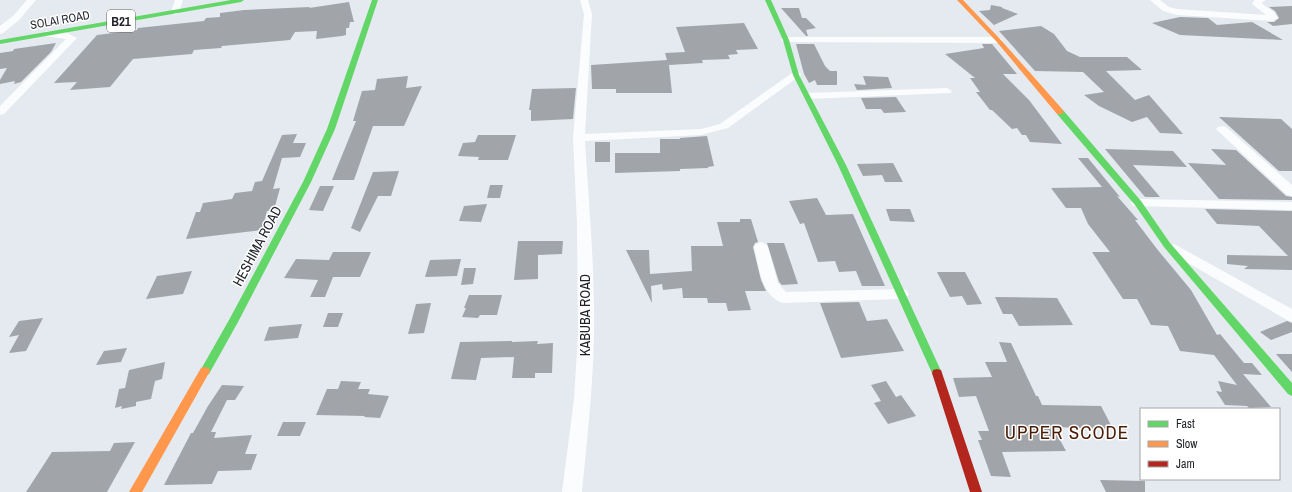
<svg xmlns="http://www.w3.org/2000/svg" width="1292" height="492" font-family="'Archivo Narrow',sans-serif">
  <rect width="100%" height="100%" fill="#e4eaf0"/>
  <path fill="#a1a5aa" d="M349,2L354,22H350L349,28H346V35L342,36L316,39L317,31L295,32L290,40L222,46L221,48L194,50L192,54L133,59L110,87L70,90L77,82L54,83L97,35L137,30L138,28L204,21L206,18L220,17V13L244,10L310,7L309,8Z
    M991,5L1002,7V8L1018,14L994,25L979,11L990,10Z
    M1292,6V24L1273,26L1267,22H1274L1279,18L1275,11L1269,7Z
    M781,8H799L802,18H806L816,28L806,30L808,36H806Z
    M1180,17L1208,18L1217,25L1252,22L1283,40L1180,35L1152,23Z
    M744,23L758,49L736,50L738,54L728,55L730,59L702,60L703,63L669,65L672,93H616V89H592L591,65L667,60L665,53L685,52L676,27Z
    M1041,26L1054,34L1067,51L1080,57H1127L1142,70L1106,71L1135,100L1149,95L1183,134L1160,133L1147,117L1132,122L1099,106L1084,95L1104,92L1083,72L1035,71L999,31Z
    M56,43L51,52L21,82L14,84L15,81L0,84V80L7,68L0,69V53L13,51L14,49Z
    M796,44H814L825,66L830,71H837V85H817L815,80L809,83L804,74Z
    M982,44H992L1017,74H1003L1029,100L1062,144L1030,142L1026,135H1022L1017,128L1012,129L992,110H990L976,92H980L970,78H975L945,54L984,48Z
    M408,76L406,88L422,86L404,126H373L354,180H332L356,121H353L362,91L375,90L377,79Z
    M863,76L888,77L892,88L857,90L854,84L866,85Z
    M576,88L573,119L531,121V110H529L532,89Z
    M896,97L906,112L884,113L881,109H866L861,98Z
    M1219,117L1281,119L1292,129V171H1279Z
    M297,134L293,143H306L300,157L282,158L273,189L280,188L274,210L267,211L262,230L186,239L196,212H200L203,203L232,199L235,193L252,191L255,182L262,181L282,135Z
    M478,135H516L508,160H478L479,157L458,156L463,143L475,142Z
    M707,136L714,166L708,167V168L680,169V171L615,173V153H660V139H680V138Z
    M595,142H610V162H595Z
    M1105,149L1173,151L1187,167L1133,165L1160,197H1145Z
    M1211,149L1236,150L1286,196L1292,197V200L1219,199L1188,163L1226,165Z
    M1078,158H1088L1120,197L1117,196L1138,220H1135L1157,249L1191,290L1217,335L1220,334L1244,363H1252L1262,375L1243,374L1271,407L1249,408L1247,406L1225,405L1216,391L1222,392L1218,381L1237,385L1214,355L1180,351L1168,326L1151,325L1137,299H1123L1092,252H1110L1088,224L1081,208H1066L1051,188L1102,187Z
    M893,163L903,182H885L882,175L863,176L857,164Z
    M399,171L391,196H378L360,232L351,228L373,172Z
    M490,185H503L500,198H487Z
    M320,186H334L323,211L309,210Z
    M817,198L826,215L853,214L885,286H862L856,271L839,272L835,261L818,262L804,223L800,224L789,201Z
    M487,204L481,222L459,221L464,206Z
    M886,209H910L915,222L890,221Z
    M1205,209L1292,211V270L1244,269L1248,266L1227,264V255L1288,256L1259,226L1217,224Z
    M740,219H751L758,242L755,243L753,247L761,280L766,291H745L751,310L728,311L726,303H708L707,298H683L682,288L663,290L662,284L651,286L652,303L626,250H649L650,274L692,271L691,246H723L717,222H740Z
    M518,241H563L562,254L538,255V279L514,280Z
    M767,243H784L798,284L782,285L779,282Z
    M333,252H371L360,277H333L325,297H310L318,280L284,278L296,259L329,260Z
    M461,259L457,276L425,277L430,260Z
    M464,268H476L473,284L461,285Z
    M192,271L183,294L146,299L157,276Z
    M937,272H965L982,304L967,305L962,296L950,297Z
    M469,295H502L497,315H480L478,318L462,317L466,308H464Z
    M995,297L1057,298L1073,325L1019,326L1012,314H1003Z
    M859,302L867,321L887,319L904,351L841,358L820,303Z
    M431,303L424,333L408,334L416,304Z
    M328,313H343L338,327H323Z
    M43,318L26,351L9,353L19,335L9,337L19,321Z
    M1287,321L1292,323V332L1271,340L1260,332Z
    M302,324L298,338L264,341L269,327Z
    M512,341V342L538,341L537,344L553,343L552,373H535V378H512L514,357L481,358L476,380L451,379L460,342Z
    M999,342L1011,343L1036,396H1038L1042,405L1101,406L1113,429L1053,427L1066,451L1002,452L1011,477L991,476L978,440H982L978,431H989L976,396L959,397L953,378L992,377L985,362H1007Z
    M127,348L121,362L96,365L104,351Z
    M1276,354H1292V372Z
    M165,362L162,379L155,381L151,399L136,402V406L121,409L122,406L115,408L119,389L125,388L129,370Z
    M341,381L361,382L358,389H370L368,394L389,396L380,418L364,417L365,416L316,415L327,389H338Z
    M886,381L896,397L901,395L916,416L888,424L874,403L881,401L871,385Z
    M222,385L244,386L235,400H227L211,432H216L214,438L252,435L245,454H257L251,470L218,471L212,484L164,485L191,433H193L208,406Z
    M283,422H306L300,436H277Z
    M135,442L107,492H26L52,452L110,451L114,443Z
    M1100,480L1145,481V492H1106Z"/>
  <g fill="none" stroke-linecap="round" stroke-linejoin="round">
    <path fill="#fbfcfd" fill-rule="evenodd" d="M27,0H36L19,20L3,33L0,34V26L13,16Z
      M175,0H183L179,12L175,15L171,12Z
      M580,0H588L592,14L585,134L701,129L720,124L792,73H800L801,75L728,128L701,135L585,141C589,206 595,270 594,335C593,388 587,440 582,492H562L574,399L578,334L577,224L573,138L584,14Z
      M1150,0H1160L1169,7L1177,9L1266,15L1252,4L1254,0H1266L1261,3L1274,12L1278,18L1273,21L1177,15L1163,11Z
      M47,31L65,32L77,38L4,114L0,115V106L66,39L44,36L42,34Z
      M786,37H998L1003,40L998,43L783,42L781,40L783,38Z
      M947,88L952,91L951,93L808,99L803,96L808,93Z
      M1222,126L1226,127L1292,185V196L1287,195L1218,131L1216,129L1218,127Z
      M1138,199L1292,202V210L1133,206L1131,203L1133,200Z
      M761,242L766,244L768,247L778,283L786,292L901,289L906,290L909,294L906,298L901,299L783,303C761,297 759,266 754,247L756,244Z
      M1174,244L1292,309V322L1287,320L1169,252L1167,249L1169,246Z"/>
    <path fill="#63d668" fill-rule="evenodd" d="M231,0H244L241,2L0,44V40Z
      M372,0H378L335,129L311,182L238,322L209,374L205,375L201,374L200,371L229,320L303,182L327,129Z
      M765,0H771L789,40L799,75L846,165L942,373L941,376L937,377L933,376L932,373L838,165L793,75L783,40Z
      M1057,110H1063L1141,201L1170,243L1292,383V396L1288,394L1164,247L1135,205L1057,114Z"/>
    <path fill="#ff974d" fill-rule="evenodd" d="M957,0H963L1000,39L1063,110V114H1057L996,41Z
      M205,367L209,368L210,371L142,492H129L201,368Z"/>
    <path fill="#b3261e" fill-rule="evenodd" d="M937,369L941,370L942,373L982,492H970L932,373L933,370Z"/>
  </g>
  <g text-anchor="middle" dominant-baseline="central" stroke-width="3" stroke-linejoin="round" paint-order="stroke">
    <g font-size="12" fill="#1e2126" stroke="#fff">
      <text transform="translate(60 20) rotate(-10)">SOLAI ROAD</text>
    </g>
    <rect fill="#fff" stroke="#626467" stroke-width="1" x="107" y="10" width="28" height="22" rx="3"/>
    <g font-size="13" font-weight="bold" fill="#1e2126">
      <text x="121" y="21">B21</text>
    </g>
    <g font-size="14" fill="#1e2126" stroke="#fff">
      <text transform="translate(257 246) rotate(-62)">HESHIMA ROAD</text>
      <text transform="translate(585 315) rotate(-90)">KABUBA ROAD</text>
    </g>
    <g font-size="19" letter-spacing="1" fill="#4b1c04" stroke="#fff">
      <text x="1067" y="432">UPPER SCODE</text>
    </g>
  </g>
  <rect x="1140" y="408" width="140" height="72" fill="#ffffff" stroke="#a5a6a8"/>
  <rect x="1148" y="421" width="20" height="6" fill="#63d668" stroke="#a5a6a8"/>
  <text x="1176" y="428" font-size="12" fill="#1e2126">Fast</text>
  <rect x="1148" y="441" width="20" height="6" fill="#ff974d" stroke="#a5a6a8"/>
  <text x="1176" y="448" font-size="12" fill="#1e2126">Slow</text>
  <rect x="1148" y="461" width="20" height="6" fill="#b3261e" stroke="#a5a6a8"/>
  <text x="1176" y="468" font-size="12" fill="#1e2126">Jam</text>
</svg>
